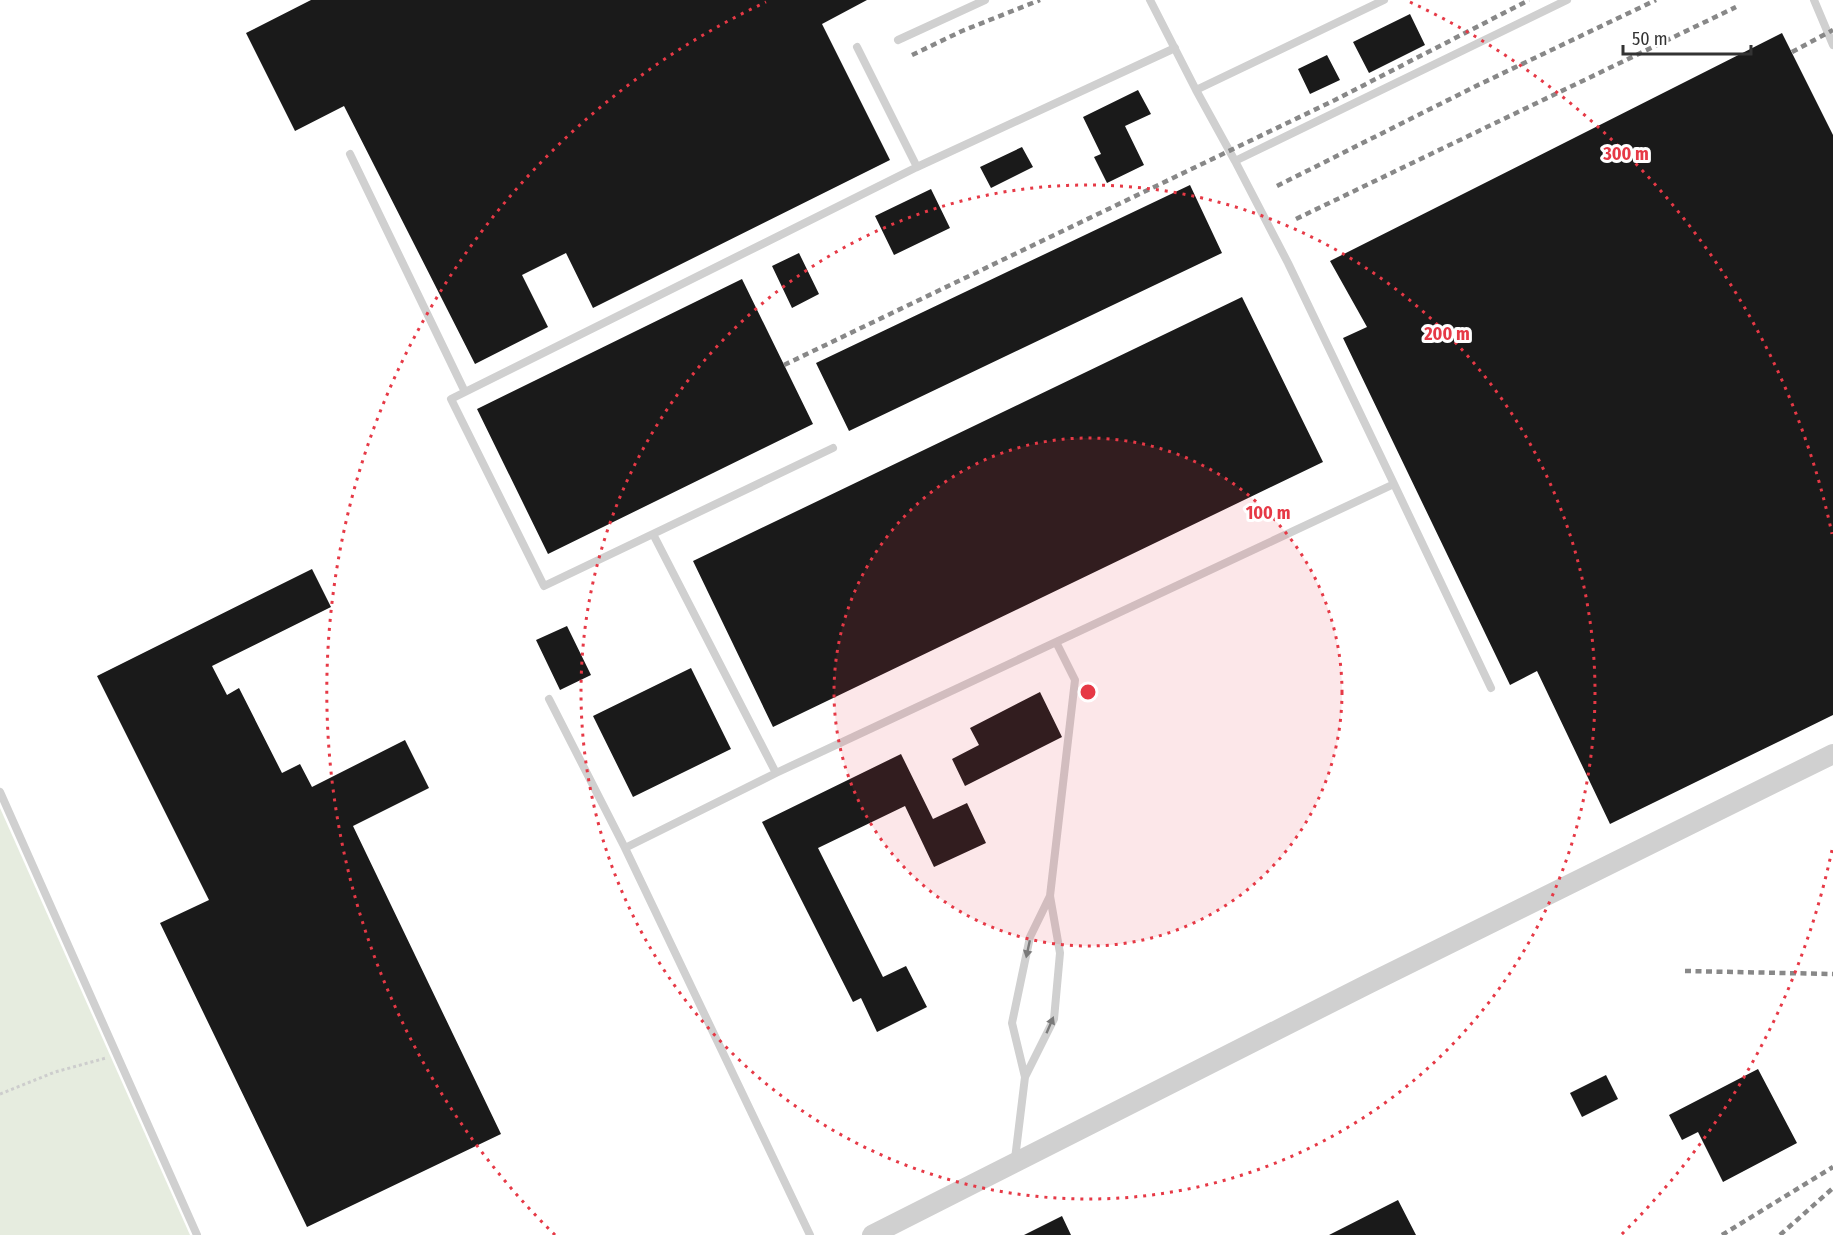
<svg xmlns="http://www.w3.org/2000/svg" width="1833" height="1235" font-family="'Fira Sans Condensed',sans-serif">
  <rect width="100%" height="100%" fill="#fff"/>
  <path fill="#e6ecdf" d="M0,808L190,1235H0Z"/>
  <path fill="#1a1a1a" d="M311,0H867L822,24L890,160L593,308L566,253L522,275L548,327L475,364L344,106L295,131L246,33Z
    M1410,14L1425,45L1369,73L1353,42Z
    M1782,33L1833,135V715L1610,824L1537,671L1510,685L1343,338L1367,327L1330,261Z
    M1327,55L1340,80L1310,94L1298,69Z
    M1138,90L1151,114L1125,126L1144,165L1107,183L1094,157L1101,154L1083,117Z
    M1022,147L1033,167L991,188L980,167Z
    M1190,185L1222,253L849,431L816,363Z
    M931,189L950,228L894,255L875,216Z
    M799,253L819,294L792,308L772,266Z
    M742,279L813,424L548,554L477,409Z
    M1242,297L1323,462L773,727L693,561Z
    M312,569L331,607L212,666L227,695L239,688L282,773L300,764L312,787L405,740L429,788L353,826L501,1134L307,1227L160,923L209,900L97,676Z
    M567,626L591,675L560,690L536,640Z
    M691,668L731,749L633,797L593,716Z
    M1040,692L1062,737L965,786L952,759L979,745L970,728Z
    M901,754L933,819L967,803L986,843L934,867L905,806L818,848L883,977L906,966L927,1007L877,1032L861,998L853,1002L762,822Z
    M1758,1069L1797,1143L1723,1182L1698,1132L1682,1140L1669,1115Z
    M1606,1075L1618,1099L1582,1117L1570,1093Z
    M1398,1200L1416,1235H1329Z
    M1062,1216L1071,1235H1024Z"/>
  <g fill="none" stroke-linecap="round" stroke-linejoin="round">
    <path stroke="#cdcdcd" stroke-width="3" stroke-dasharray="3 3" stroke-linecap="butt" d="M0,1094L55,1072L106,1058"/>
    <path stroke="#d0d0d0" stroke-width="8" d="M1150,0L1196,90L1384,0
      M1814,0L1833,45
      M898,40L985,0
      M857,47L917,167L1175,48
      M1196,90L1235,161L1567,0
      M350,154L465,392
      M833,448L544,586L451,399L917,167
      M1394,484L1491,688
      M549,699L625,848L776,773L653,534
      M776,773L1394,484L1288,263L1235,161
      M0,792L197,1235
      M625,848L810,1235
      M1025,1077L1012,1023L1030,937L1050,896
      M1015,1159L1025,1077L1054,1019L1060,953L1050,896L1075,680L1056,642"/>
    <path stroke="#d0d0d0" stroke-width="20" d="M872,1235L1368,984L1833,754"/>
    <path stroke="#888" stroke-width="4.5" stroke-dasharray="6 4.5" stroke-linecap="butt" d="M1792,52L1833,30
      M912,55L962,31L1040,0
      M1277,186L1474,87L1656,0
      M1296,219L1736,7
      M784,365L1335,100L1529,0
      M1685,971L1833,974
      M1722,1235L1833,1167
      M1780,1235L1833,1188"/>
  </g>
  <defs><path id="oneway-solid" d="M-6-.8H1V-3.2L6.5 0L1 3.2V.8H-6Z" transform="scale(1.5)"/></defs>
  <g fill="#7a7a7a">
    <use href="#oneway-solid" transform="translate(1028 949) rotate(102)"/>
    <use href="#oneway-solid" transform="translate(1050 1025) rotate(-67)"/>
  </g>
  <circle cx="1088" cy="692" r="254" fill="#e63946" fill-opacity=".12"/>
  <g fill="none" stroke="#e63946" stroke-width="3" stroke-dasharray="3 6">
    <circle cx="1088" cy="692" r="254"/>
    <circle cx="1088" cy="692" r="507"/>
    <path d="M1832 850A761 761 0 0 1 1621 1235M555 1235A761 761 0 0 1 766 2M1410 2A761 761 0 0 1 1832 534"/>
  </g>
  <circle cx="1088" cy="692" r="9" fill="#e63946" stroke="#fff" stroke-width="3"/>
  <g font-size="18" text-anchor="middle" font-weight="bold" fill="#e63946" stroke="#fff" stroke-width="6" stroke-linejoin="round" paint-order="stroke">
    <text x="1626" y="160">300 m</text>
    <text x="1447" y="340">200 m</text>
    <text x="1268" y="519">100 m</text>
  </g>
  <path d="M1623 45v9h128v-9" fill="none" stroke="#333333" stroke-width="3"/>
  <text x="1632" y="45" font-size="18" fill="#333333" stroke="#ffffff" stroke-width="4.5" paint-order="stroke">50 m</text>
</svg>
